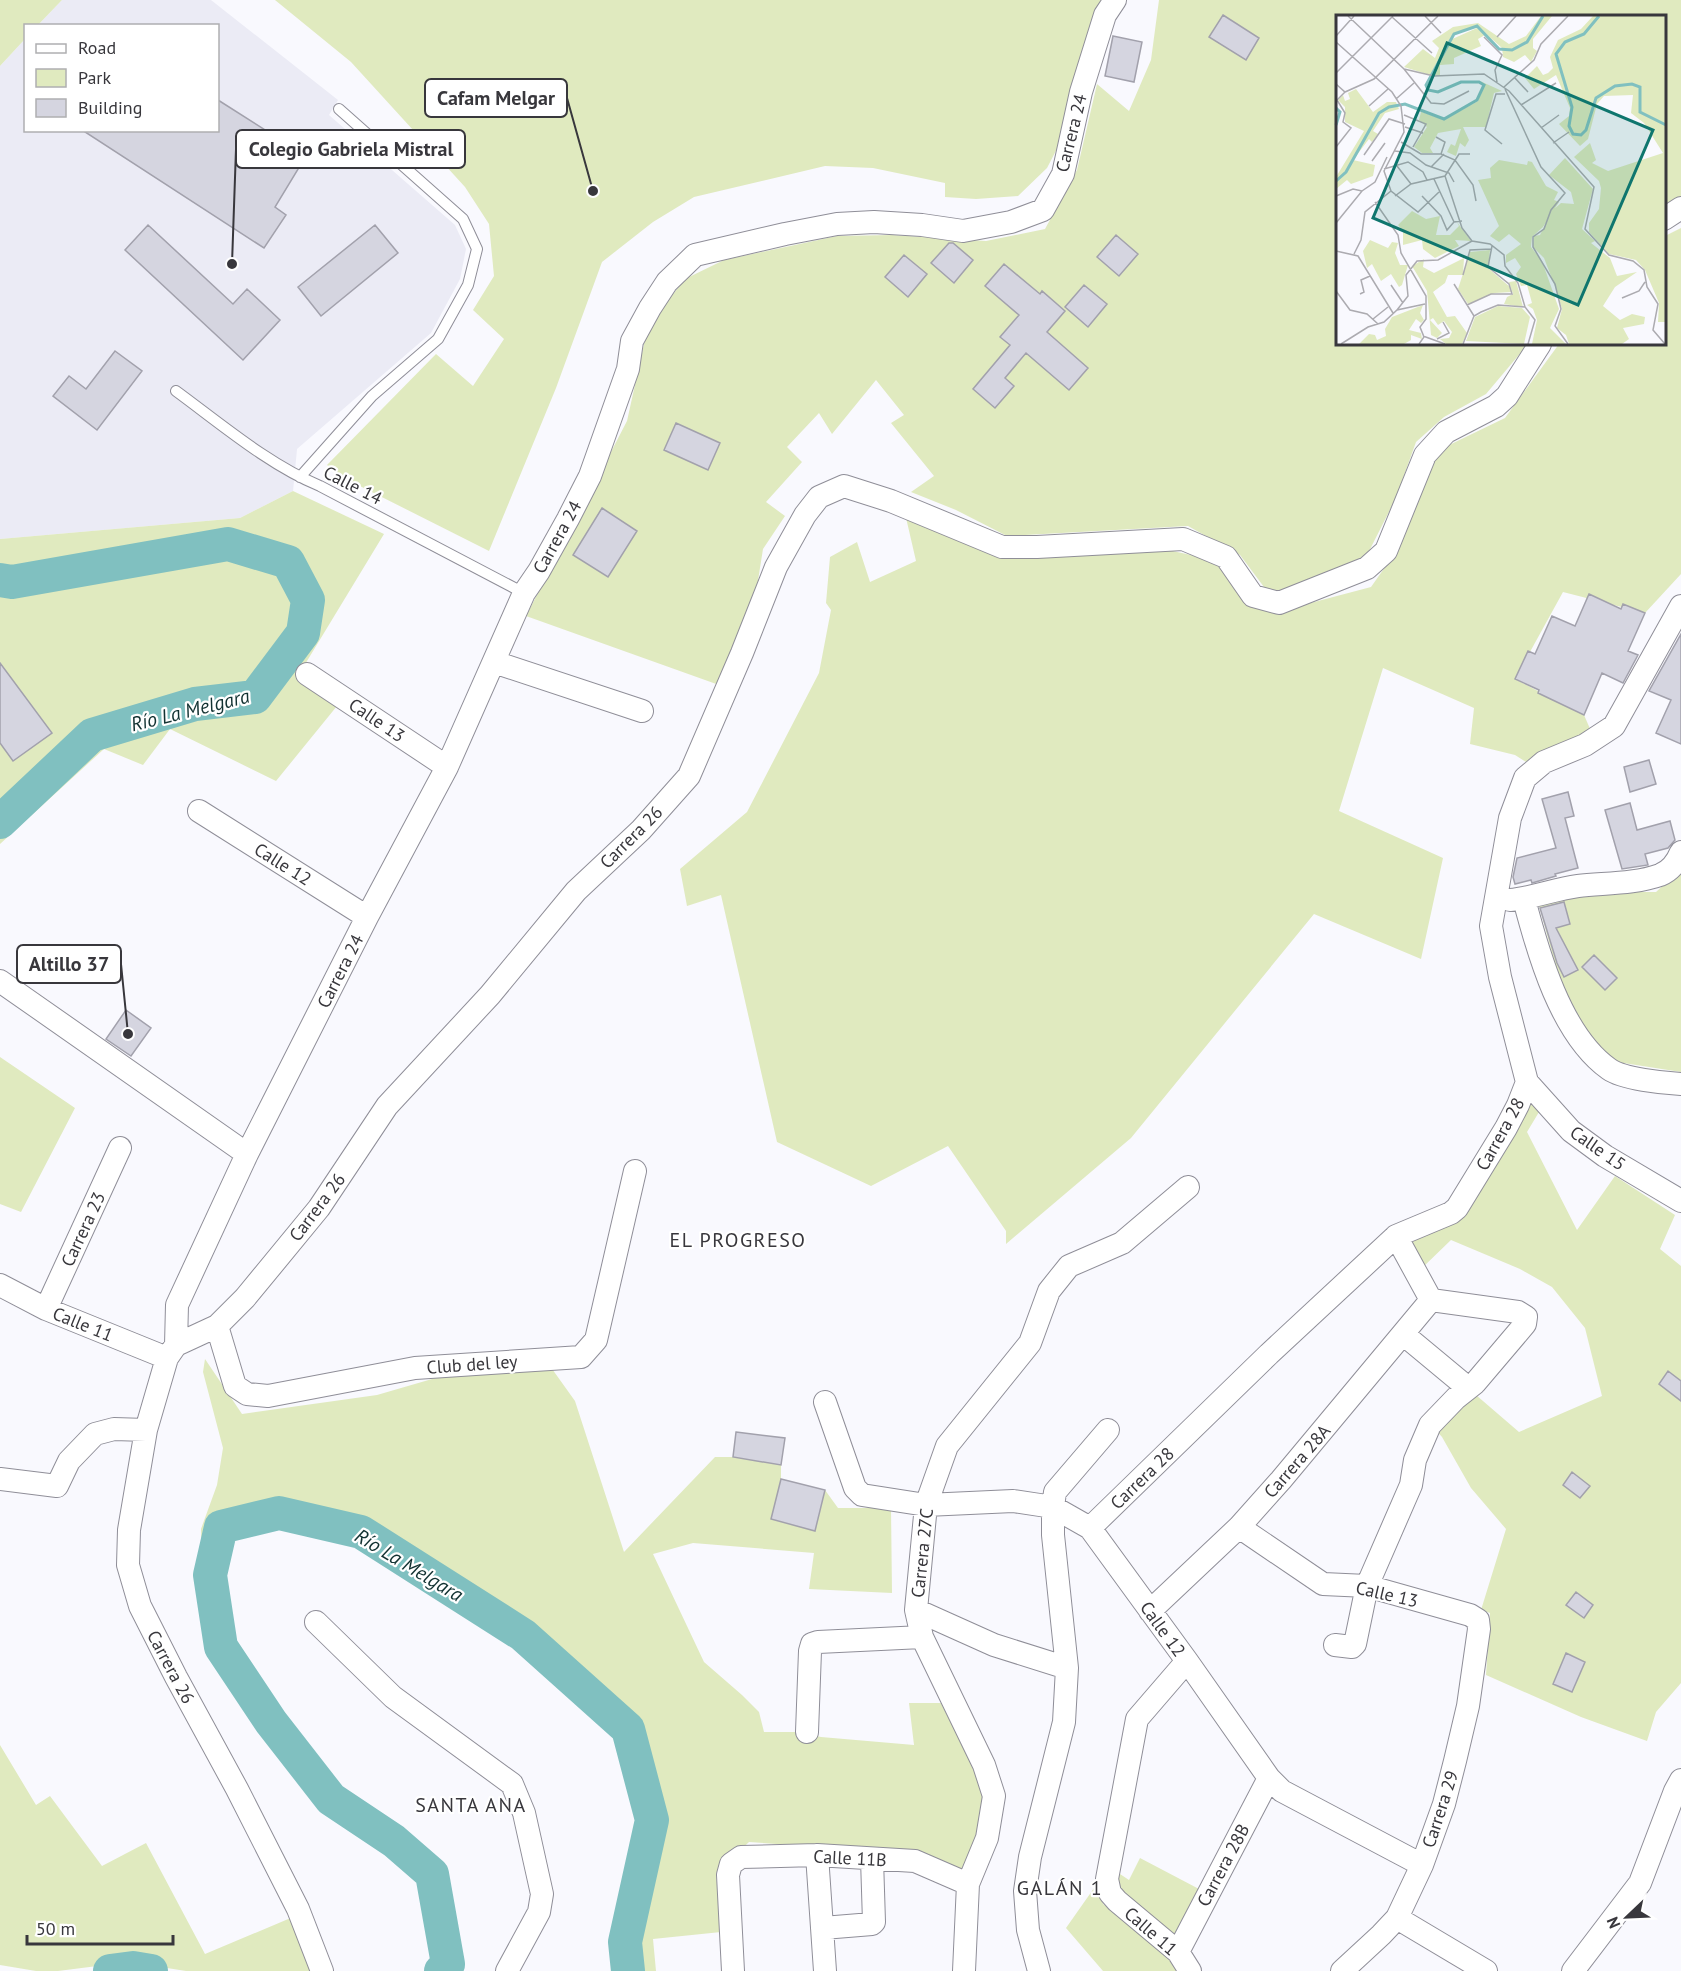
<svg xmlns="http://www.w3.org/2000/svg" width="1681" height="1971" font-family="'PT Sans',sans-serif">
  <rect width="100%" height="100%" fill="#f9f9fe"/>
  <path fill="#ebebf5" d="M62,0H211L338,100L329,115L455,225L466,249L460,279L431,333L297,449L293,491L240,518L0,539V66L25,39L26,130H218V26L38,25Z"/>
  <path fill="#e0eabf" d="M0,0H62L38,25L26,26L25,39L0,66Z
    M275,0H1104L1060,143L1047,168L1018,196L976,199L945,197V183L873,168L825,166L694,197L653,222L602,262L556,388L489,551L346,479L327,465L436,354L473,386L504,339L473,310L494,276L489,224L465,187L351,62Z
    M1159,0H1681V198L1665,214L1664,16H1338V344H1528L1486,394L1444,417L1416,442L1396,498L1362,565L1270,595L1240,555L1188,526L1007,536L956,510L911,492L934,476L891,423L904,415L876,380L832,434L819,413L787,447L802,462L766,502L785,516L763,549L756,593L719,685L526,616L627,421L648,326L685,279L724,260L837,236L892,235L986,241L1045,229L1077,170L1097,84L1129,111L1151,60Z
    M1681,228V574L1645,613L1563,592L1515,679L1584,715L1591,731L1548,749L1526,762L1515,755L1470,744L1474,708L1383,668L1339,811L1443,858L1421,959L1314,914L1131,1138L1006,1244V1231L948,1146L871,1186L777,1142L721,895L687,906L680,869L747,812L819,673L831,610L826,603L830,557L857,542L870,582L916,561L904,509L991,549L1049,558L1100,549L1168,550L1214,560L1284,610L1371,587L1400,546L1421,483L1443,448L1505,418L1559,344H1664L1665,236Z
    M293,491L384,534L307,661L298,680L337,706L276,781L170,729L143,765L104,749L0,844V539L240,518Z
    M1681,869V1072L1617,1062L1598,1051L1560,982L1538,902L1613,892H1656Z
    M0,1057L75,1108L21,1212L0,1204Z
    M1527,1095L1539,1112L1527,1132L1577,1230L1615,1176L1675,1215L1660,1249L1681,1266V1683L1656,1712L1647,1741L1581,1717L1486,1675L1490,1613L1481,1610L1506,1529L1471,1488L1442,1437L1434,1428L1476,1395L1519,1432L1602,1396L1585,1328L1552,1287L1520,1269L1451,1240L1421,1269L1407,1235L1457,1216Z
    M205,1359L242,1414L377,1395L463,1370L550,1366L575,1401L624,1552L715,1457H733L781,1465V1479L771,1519L815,1531L825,1490L838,1508H891L892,1593L809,1589L814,1553L693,1543L653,1554L704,1662L742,1695L759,1712L764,1732H799L821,1737L914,1745L909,1703H941L965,1750L984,1795L980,1835L964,1876L918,1854L749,1842L716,1873L721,1932L653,1939L656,1971H633L630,1944L663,1815L638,1727L524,1625L366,1523L277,1505L220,1519L202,1573L201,1529L217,1485L223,1448L203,1372Z
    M0,1745L36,1805L50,1796L102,1866L146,1843L205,1954L293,1917L312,1971H186L129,1962L58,1971H36L0,1965Z
    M1140,1858L1199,1889L1178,1944L1114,1895V1870L1129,1880Z
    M1099,1881L1103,1904L1178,1958L1186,1971H1103L1066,1928Z"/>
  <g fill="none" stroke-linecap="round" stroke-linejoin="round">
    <path stroke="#80c0c0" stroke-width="34" d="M0,580L12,582L228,544L288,562L308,600L303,633L255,697L195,704L92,735L0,822
      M110,1971L133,1968L151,1971
      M441,1971L448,1964L432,1874L394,1841L331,1799L271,1722L221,1647L210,1575L221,1527L279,1513L361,1532L523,1635L628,1729L652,1820L625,1942L628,1971"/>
  </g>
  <path fill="#d5d5e0" stroke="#a2a1ac" stroke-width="1.5" d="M1223,15L1259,38L1246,60L1209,37Z
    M1113,36L1142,42L1134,82L1105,76Z
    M218,100L306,156L275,207L286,215L264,248L82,130H218Z
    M148,225L233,304L247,289L280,320L243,360L125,250Z
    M375,225L398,253L321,316L298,287Z
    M1116,235L1138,254L1119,276L1097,257Z
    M949,243H953L973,260L954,283L931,263Z
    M904,255L927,274L908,297L885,277Z
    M1004,264L1040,294L1042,291L1065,311L1047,332L1088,368L1069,390L1026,353L1005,378L1014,386L995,408L973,389L1010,345L1000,337L1019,315L985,286Z
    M1084,285L1107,304L1088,327L1065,307Z
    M115,351L142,371L97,430L53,396L69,376L86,389Z
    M676,423L720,443L708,470L664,450Z
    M602,508L637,531L608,577L573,555Z
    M1589,594L1621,609L1623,604L1645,613L1628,651L1638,655L1623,683L1602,673L1584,715L1538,693L1539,690L1515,679L1528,651L1535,654L1552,616L1575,626Z
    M1681,634V744L1656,733L1671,700L1649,691Z
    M0,663L52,733L13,761L0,743Z
    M1649,760L1656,784L1630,792L1624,767Z
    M1568,792L1574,816L1565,818L1578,868L1555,874L1556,876L1532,883L1531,880L1515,884L1513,877L1517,858L1556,848L1542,799Z
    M1630,803L1637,830L1670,821L1675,840L1668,848L1645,854L1648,865L1622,869L1605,810Z
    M1564,902L1570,924L1556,928L1578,970L1564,977L1557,963L1540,908Z
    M1594,955L1617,978L1605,990L1582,967Z
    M126,1010L151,1028L131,1056L106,1039Z
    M1668,1371L1681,1381V1401L1659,1384Z
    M736,1432L785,1438L781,1465L733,1457Z
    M1572,1472L1590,1486L1580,1498L1563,1485Z
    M781,1479L825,1490L815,1531L771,1519Z
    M1576,1592L1593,1605L1584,1618L1566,1605Z
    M1566,1653L1585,1662L1572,1692L1553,1684Z"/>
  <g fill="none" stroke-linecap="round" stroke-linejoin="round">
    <g stroke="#8f8e98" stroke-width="12">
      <path id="lane" d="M176,391C221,424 269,465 320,486L524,593
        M300,477L372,396L438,339L468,285L477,249L463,219L339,109"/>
    </g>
    <g stroke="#8f8e98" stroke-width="24">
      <path id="street" d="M1664,219L1681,208
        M494,662L642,711
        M307,674L447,767
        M199,811L367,917
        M1524,899C1538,953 1561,1035 1609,1069C1623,1079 1663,1083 1681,1084
        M1510,900C1533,898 1555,889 1578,886C1604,883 1635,884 1660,875C1670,871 1677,862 1681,852
        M0,981L247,1154
        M1527,1082L1571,1131L1605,1156L1681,1201
        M0,1285L46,1309L167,1358
        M46,1309L120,1148
        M217,1326L235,1386L247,1394L268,1396L415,1368L581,1357L596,1340L635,1171
        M1403,1334L1468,1388
        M176,1345L177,1305L247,1154L367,917L447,767L524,593L539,571L568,519L590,476L628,369L632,341L650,308L667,282L695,255L785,234L837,224L874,222L922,225L963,231L1011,222L1043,210L1063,174L1081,92L1105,15L1115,0
        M825,1402L855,1488L862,1495L926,1505L1013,1501L1053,1507L1090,1528L1187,1661L1269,1778L1282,1791L1422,1865
        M0,1479L57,1486L69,1461L95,1434L114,1429L146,1430
        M1239,1527L1323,1584L1367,1586L1470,1615L1478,1620L1479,1629L1468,1706L1455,1761L1444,1804L1422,1865L1397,1918L1381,1935L1342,1971
        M1090,1528L1269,1354L1396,1236L1451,1213L1457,1208L1506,1128L1518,1105L1527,1082L1500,977L1491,926L1510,818L1525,778L1544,762L1585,745L1614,726L1681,606
        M916,1610L994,1645L1067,1668
        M1150,1611L1239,1527L1281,1480L1431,1300
        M316,1622L393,1697L512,1784L524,1813L542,1894L539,1912L507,1971
        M1335,1645L1352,1647L1355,1644L1367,1586L1411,1485L1415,1460L1430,1425L1456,1398L1475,1383L1525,1324L1526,1317L1518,1312L1431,1300L1396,1236
        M1187,1661L1137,1719L1107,1879L1110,1893L1117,1901L1178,1952L1190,1971
        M807,1732L810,1651L812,1644L818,1642L922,1637
        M817,1855L825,1971
        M1397,1918L1486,1971
        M823,1928L872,1924L874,1922L872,1859
        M1178,1952L1269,1778
        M322,1971L298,1909L237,1789L176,1677L140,1606L128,1565L129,1530L146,1430L167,1358L176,1345L217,1326L245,1298L319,1208L387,1106L490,995L576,891L641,830L689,776L742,653L776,567L805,515L819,497L844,486L891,501L1002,547H1037L1183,539L1226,557L1253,596L1279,603L1367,568L1386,551L1425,455L1446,432L1496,406L1507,396L1540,344
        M733,1971L728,1875L731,1864L741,1857L817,1855L915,1861L968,1884
        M964,1971L968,1884L987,1838L994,1796L984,1765L922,1637L916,1610L926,1505L947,1446L1030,1343L1049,1291L1069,1266L1122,1243L1188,1187
        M1039,1971L1028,1930L1025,1891L1030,1857L1064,1722L1067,1668L1053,1535V1507L1055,1492L1108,1430
        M1573,1971L1640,1883L1675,1791L1681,1780"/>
    </g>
    <use href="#lane" stroke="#fff" stroke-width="10"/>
    <use href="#street" stroke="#fff" stroke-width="22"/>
  </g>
  <g text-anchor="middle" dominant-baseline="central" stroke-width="4.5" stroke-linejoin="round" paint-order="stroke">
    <g font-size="18" fill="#38373c" stroke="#fff">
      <text transform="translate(1071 133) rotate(-76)">Carrera 24</text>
      <text transform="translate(353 485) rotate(27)">Calle 14</text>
      <text transform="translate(557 537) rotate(-61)">Carrera 24</text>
      <text transform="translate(377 720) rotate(34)">Calle 13</text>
      <text transform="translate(631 837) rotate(-45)">Carrera 26</text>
      <text transform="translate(283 864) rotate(32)">Calle 12</text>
      <text transform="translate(340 971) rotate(-63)">Carrera 24</text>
      <text transform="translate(1500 1134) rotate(-61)">Carrera 28</text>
      <text transform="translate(1598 1148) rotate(35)">Calle 15</text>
      <text transform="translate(317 1207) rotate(-53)">Carrera 26</text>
      <text transform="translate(83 1229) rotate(-65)">Carrera 23</text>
      <text transform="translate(83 1324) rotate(22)">Calle 11</text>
      <text transform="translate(472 1364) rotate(-4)">Club del ley</text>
      <text transform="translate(1297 1461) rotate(-49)">Carrera 28A</text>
      <text transform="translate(1142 1478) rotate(-44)">Carrera 28</text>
      <text transform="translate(922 1553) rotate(-84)">Carrera 27C</text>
      <text transform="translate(1387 1594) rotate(13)">Calle 13</text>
      <text transform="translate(1163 1629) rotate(54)">Calle 12</text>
      <text transform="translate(171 1667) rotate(62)">Carrera 26</text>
      <text transform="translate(1440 1809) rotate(-72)">Carrera 29</text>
      <text transform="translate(850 1858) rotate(3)">Calle 11B</text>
      <text transform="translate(1223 1865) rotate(-62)">Carrera 28B</text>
      <text transform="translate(1151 1931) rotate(41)">Calle 11</text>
    </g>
    <g font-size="20" font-style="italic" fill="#123232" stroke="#fff">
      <text transform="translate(190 710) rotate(-14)">Río La Melgara</text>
      <text transform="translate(409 1565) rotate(31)">Río La Melgara</text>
    </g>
    <g font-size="20" letter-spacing="1.5" fill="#38373c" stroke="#fff">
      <text x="738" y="1240">EL PROGRESO</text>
      <text x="471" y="1805">SANTA ANA</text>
      <text x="1060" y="1888">GALÁN 1</text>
    </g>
  </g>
  <g transform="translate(1336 15)">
    <rect width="330" height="330" fill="#f9f9fe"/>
    <path d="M205,1H216L197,24V33L201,36L195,47L189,40L178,47L167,42L166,33L141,11L117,19L94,60L68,52L87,34L99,43L103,33L96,26L117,12L142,8L173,29L190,21ZM257,1H330V307H322L323,288L309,255L300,245L273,239L253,217V208L263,194L265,173L263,166L238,142L254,128L260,145L256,148L272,156L327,138L308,108L295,98L297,80L268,81L261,89L252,124L244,131L223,109L233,101L234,93L220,60L198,74L189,63L201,51L207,60L212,58L217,53L214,42L222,25L245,14ZM141,13L149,20L142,24L145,31L118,43V49L104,50V61L95,60L114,25ZM144,66L166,76L158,78L150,112H127L133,125L129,132L124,128L120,141L111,137L115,129L119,131L125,114L102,118L94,133L97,138H86L78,132L91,112L83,105L85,97L67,90L108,105L142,86L148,71ZM20,74L37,97L51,87H60L63,94L49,98L37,116L42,119L36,127L33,124L17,145L39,150L37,161L15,169L11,165L0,174V162L28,116L9,107V92L2,85L7,80L9,86L14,84L12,78ZM229,143L257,174L246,214L259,226L255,228L274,243L281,261L301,257L279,272L267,291L284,305L296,299L309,302L308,309L287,313L293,324L286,329H233L230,320L221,313L226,294L220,274L208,243L197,232L198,221L204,220L216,196L225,188L238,189L235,177L213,160ZM163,145L191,150L192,146L196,147L210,171L222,177L218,185L223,187L207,212L196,222L195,232L206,246L223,294L214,313L230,329H196L201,305L197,294L191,290L196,288L191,270L185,271L180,259L185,252L179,243L170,248V240L185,229L173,219L163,227L154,221L163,211L142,165L155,163L154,153ZM76,196L90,204L104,201L100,220H114L123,211L121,207L135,226L119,225L123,231L99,243L87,234L86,225L67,230V216L62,210ZM34,225L52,233L56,227L62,228L59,238L64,250H72L66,270L63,272L55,259L45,266L36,249L31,253L27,236ZM154,235L152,253L174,272L176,277L159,278L132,289L122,274L134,237ZM128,243L127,260H112L109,268L97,277L111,302L119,301L131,318L126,329H110L104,324L113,323L116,317L108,306L102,310L97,303L94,305L106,318L101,323L95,320L91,276L76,251L88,244L87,252L98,258ZM180,266L187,292L168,289L171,282L177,279L173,267ZM87,290L84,298L88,305L85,308L80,304L73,315L85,318L86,324L75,320V325L68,329H23L33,319L39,320L41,325L50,321L49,314L56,302ZM162,291L186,293L194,302L188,329L130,326L139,302Z" fill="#e0eabf"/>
    <path fill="none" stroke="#80c0c0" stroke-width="3" d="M263,1L248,19L229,27L220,39L236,92L233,111L237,119L245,120L250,115L260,83L279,71L296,69L304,72V97L330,110M0,93L4,97L0,110M0,166L10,157L43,98L53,92L69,89L108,104L141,85L148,70L143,67H125L102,77L92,75L90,70L118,19L141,11L163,34L176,35L191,27L207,1"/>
    <path fill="none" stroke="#acabb0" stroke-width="1.5" d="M12,1L68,54L95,88L108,89L133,76M89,1L105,18M56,2L96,38M0,21L18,1M148,22L166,40L159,55L161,67M161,22L180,1M0,27L56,77L65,91L68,117L48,156L55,176L82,197L103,177M68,54L98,61L148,59L173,76L258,172L249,214L273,240L297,246L308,255L311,272L322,289L317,315L329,329M0,58L57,1M178,62L192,77M0,69L9,77L38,64L102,1M168,72L198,45L205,29L232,1M169,74L205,152L229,178L215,195L208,214L197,222V232L219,269L225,294L219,311L232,329M60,84L78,68M185,90L220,68M33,91L52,74M68,100L90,109L77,132M69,112L87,118M205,113L223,100M100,122L109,127L105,139M65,127L85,139H105L119,145L137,170L140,186M217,128L233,117M166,129L149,115L160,79H169M0,132L15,113L7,107L9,98L1,85L9,77M59,136L74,138L90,150L113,158L118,167M28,140L53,104L69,109M36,146L49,128M61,151L75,169M95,152L108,139M48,154L72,147L87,157L91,165M109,161L126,213L136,226L154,229L168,240L169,251L182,268L189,292L199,305L192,329M98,164L118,207M0,181L17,174L26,176M59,181L75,169L109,161L123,139H134M86,181L105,201L111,215L118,207L126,206M39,187L62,220L65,238L90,281V304L84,312L88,322L83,329M0,208L26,176L39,167L51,142M0,236L22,241L57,298M18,239L25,225L29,197L55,176M127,260L134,235L155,234M118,269L138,301M55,270L67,288M0,276L14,295L31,299L42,309M24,279L28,277L25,265L34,261M286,283L303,276L309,267M131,290L155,279H176L173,269L152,252L156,231M61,295L72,281L70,260L81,246L102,245L136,226M37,304L52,292M87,321L109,329M101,324L113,318L107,307M5,329L32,312L48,307L61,295L89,289M127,329L138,301L145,297L162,290L189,292"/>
    <path fill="#0f766e" fill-opacity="0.15" stroke="#0f766e" stroke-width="3" d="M111,28L317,115L242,290L37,203Z"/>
    <rect width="330" height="330" fill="none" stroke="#38373c" stroke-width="3"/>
  </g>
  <path fill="none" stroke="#38373c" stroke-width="2" d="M593 191L567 98M232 264L236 149M128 1034L121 964"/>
  <g fill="#38373c" stroke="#fff" stroke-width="2">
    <circle cx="593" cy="191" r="6"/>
    <circle cx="232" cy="264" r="6"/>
    <circle cx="128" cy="1034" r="6"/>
  </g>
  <g fill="#fff" stroke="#38373c" stroke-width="2">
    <rect x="425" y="79" width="142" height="38" rx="6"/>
    <rect x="236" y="130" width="229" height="38" rx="6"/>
    <rect x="17" y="945" width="104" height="38" rx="6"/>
  </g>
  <g font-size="20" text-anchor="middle" font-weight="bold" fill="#38373c">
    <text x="496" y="105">Cafam Melgar</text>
    <text x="351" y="156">Colegio Gabriela Mistral</text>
    <text x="69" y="971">Altillo 37</text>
  </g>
  <rect x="24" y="24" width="195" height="108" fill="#ffffff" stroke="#afafb1" stroke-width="1.5"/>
  <rect x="36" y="44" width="30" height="9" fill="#ffffff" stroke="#afafb1" stroke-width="1.5"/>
  <text x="78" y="54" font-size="18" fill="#38373c">Road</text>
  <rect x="36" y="69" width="30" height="18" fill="#e0eabf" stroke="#afafb1" stroke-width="1.5"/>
  <text x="78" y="84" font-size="18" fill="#38373c">Park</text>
  <rect x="36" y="99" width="30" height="18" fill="#d5d5e0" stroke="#afafb1" stroke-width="1.5"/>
  <text x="78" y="114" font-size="18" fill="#38373c">Building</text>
  <g transform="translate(1627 1917) rotate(247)" stroke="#ffffff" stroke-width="4.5" paint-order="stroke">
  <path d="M0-4.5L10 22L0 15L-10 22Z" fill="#38373c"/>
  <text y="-9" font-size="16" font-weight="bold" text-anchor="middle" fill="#38373c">N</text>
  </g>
  <path d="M27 1935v9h146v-9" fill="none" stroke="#38373c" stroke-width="3"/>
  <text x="36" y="1935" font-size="18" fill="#38373c" stroke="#ffffff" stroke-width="4.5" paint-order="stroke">50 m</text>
</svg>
